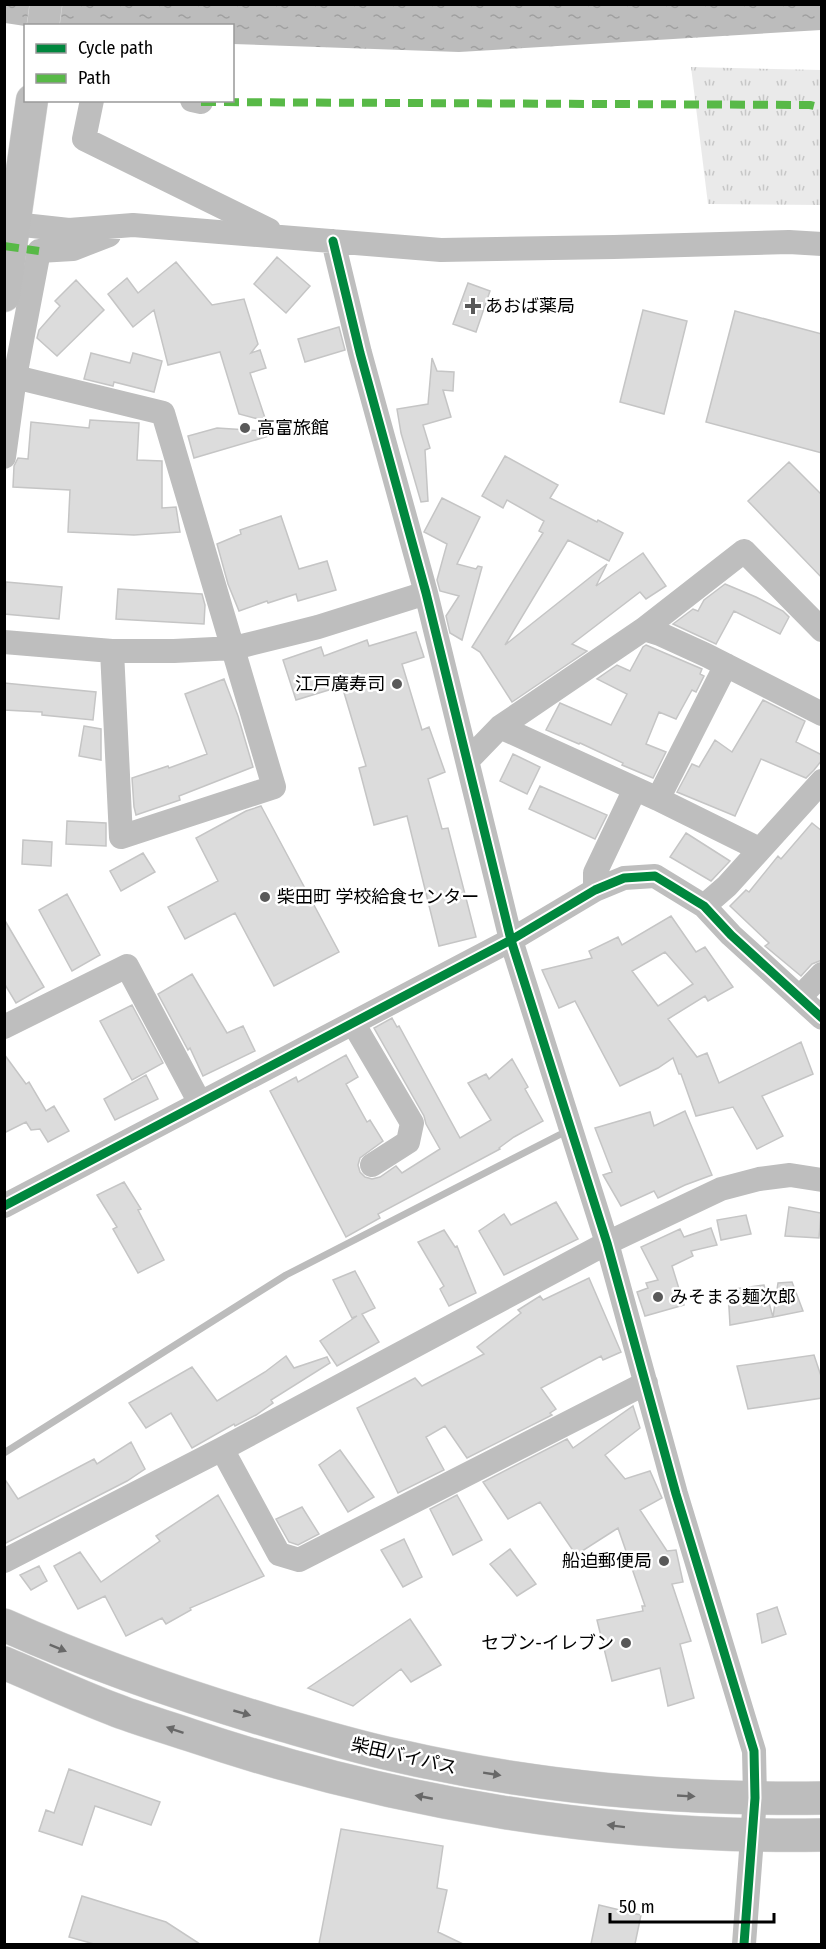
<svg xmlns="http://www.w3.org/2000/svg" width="826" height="1949" font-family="'Fira Sans Condensed','Noto Sans JP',sans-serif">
  <defs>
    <pattern id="grass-tufts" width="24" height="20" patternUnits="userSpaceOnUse" patternTransform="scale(1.5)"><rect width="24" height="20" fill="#eaeaea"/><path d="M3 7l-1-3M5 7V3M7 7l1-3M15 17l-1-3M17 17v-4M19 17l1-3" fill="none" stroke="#c7c7c7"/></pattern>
    <pattern id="water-ripples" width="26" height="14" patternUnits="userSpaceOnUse" patternTransform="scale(1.5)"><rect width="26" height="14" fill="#bcbcbc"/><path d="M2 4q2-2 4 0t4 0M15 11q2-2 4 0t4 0" fill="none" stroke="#a0a0a0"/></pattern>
  </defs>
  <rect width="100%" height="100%" fill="#fff"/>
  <path fill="url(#grass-tufts)" d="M691,67L821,70V205L708,204Z"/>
  <path fill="url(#water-ripples)" d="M5,4L822,5L821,30L459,52L233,44L232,26H25L5,23Z"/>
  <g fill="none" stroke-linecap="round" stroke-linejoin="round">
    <path stroke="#bcbcbc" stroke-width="7" d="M4,1453L286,1275L559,1135"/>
  </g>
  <path fill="#dcdcdc" stroke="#c5c5c5" stroke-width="1.5" fill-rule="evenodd" d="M277,257L310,286L286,313L254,284Z
    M176,262L212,305L244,299L258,344L251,353L260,350L266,368L250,373L266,421L239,414L220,352L168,365L154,310L133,327L108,294L127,278L138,293Z
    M76,280L104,310L57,356L37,338L39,330L60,306L55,301Z
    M468,283L490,291L476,332L453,324Z
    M643,310L687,321L664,414L620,402Z
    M735,311L822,334V453L706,422Z
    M339,327L345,350L305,362L298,339Z
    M91,353L130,363L133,353L162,361L154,392L114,382L113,386L84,379Z
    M432,358L437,371L454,372L453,391L443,390L451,417L423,425L430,448L425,450L428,501L421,502L401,433L397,409L428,404Z
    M90,420L139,423L137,460L162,461V508L176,507L180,532L134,535L68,532L70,490L13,487L14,466L18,458L28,459L31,422L89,428Z
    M217,428L278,432L279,433L194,458L188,436Z
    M505,456L558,485L550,498L597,522L598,520L623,533L609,561L568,540L505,645L607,564L596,586L643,553L666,586L646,599L640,592L572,644L587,651L512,702L480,652L472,647L543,533L539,531L544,521L507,500L503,508L482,496Z
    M789,462L822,495V578L748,501Z
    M442,498L480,517L457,564L476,569L478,566L482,567L462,640L450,633L446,616L459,596L440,591L437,580L447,544L424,532Z
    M281,516L299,569L327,561L336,590L298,601L296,594L268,603L267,601L239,611L228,584L217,544L241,534L240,530Z
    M6,582L62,587L59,619L4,614Z
    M725,584L756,597L783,611L789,617L780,634L734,611L716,644L673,624L693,609L698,611L704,600Z
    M118,589L202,594L205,605L204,624L116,619Z
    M416,632L424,657L402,664L422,730L429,727L445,772L428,779L442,829L448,828L476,937L439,946L407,816L374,825L359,768L366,766L342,686L296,700L283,660L321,647L324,656L367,640L369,646Z
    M646,645L702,669L700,674L704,676L696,692L692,690L676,719L659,712L646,744L666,752L653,778L622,765L623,763L580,743L579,744L546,730L560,703L611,725L627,694L597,679L617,665L630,671L643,647Z
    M224,679L238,716L253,767L179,796L180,800L136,815L134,807L132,778L168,766L169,768L207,754L185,694Z
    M4,683L96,692L93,720L42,715V712L4,710Z
    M763,700L805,721L796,742L822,755V760L814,770L806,778L761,759L735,816L677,792L692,764L699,767L715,740L732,752Z
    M84,726L101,729V760L79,756Z
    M513,754L540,767L527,794L500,781Z
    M540,786L607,815L595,839L529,809Z
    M261,806L339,952L274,986L235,913L185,939L168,907L218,881L196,838L246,811Z
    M67,821L106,823V846L66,844Z
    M812,823L822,831V960L812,964L801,976L765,946L769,943L730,906L746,890L749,892L778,856L781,859Z
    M686,833L730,861L711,881L670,857Z
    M23,840L52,842L51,866L22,864Z
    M143,853L155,872L121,891L110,871Z
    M67,894L100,955L72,971L39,910Z
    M671,916L696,952L705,947L733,987L708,1001L705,996L668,1019L697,1057L707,1053L719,1083L801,1042L813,1074L762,1096L783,1136L757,1149L733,1107L696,1116L681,1074H679L673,1058L658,1068L620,1086L575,1001L559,1008L542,970L592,958L589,951L618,937L622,945ZM665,952L693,984L658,1006L632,971Z
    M4,919L44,987L16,1003L4,983Z
    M192,974L227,1033L243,1026L255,1051L203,1076L190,1048L188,1050L158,994Z
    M132,1005L163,1063L132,1080L100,1021Z
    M392,1018L397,1027L399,1026L460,1138L491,1120L468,1083L486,1074L489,1079L512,1059L528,1087L525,1089L543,1121L514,1137L499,1148L500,1149L378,1214L380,1218L346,1237L270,1091L296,1077L298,1082L346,1055L358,1077L346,1084L367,1122L370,1120L383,1141L360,1158L358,1165L360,1172L365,1177L372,1179L380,1177L396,1166L402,1173L440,1149L426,1124L424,1116L374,1028Z
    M4,1054L26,1084L29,1082L46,1111L54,1106L69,1131L48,1142L40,1129L31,1130L26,1122L4,1133Z
    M146,1075L158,1099L115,1120L104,1099Z
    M685,1111L712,1175L685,1185L658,1198L654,1191L621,1206L603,1175L612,1172L595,1128L650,1112L654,1126Z
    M124,1182L141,1209L138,1210L164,1260L138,1273L113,1229L117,1227L97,1195Z
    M556,1202L578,1239L504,1275L479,1231L504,1214L511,1225Z
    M789,1207L821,1213L819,1238L785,1236Z
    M746,1215L751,1234L721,1240L717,1220Z
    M711,1228L717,1245L691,1251L693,1256L672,1266L684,1305L645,1316L637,1292L648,1288L646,1283L658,1280L641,1247L680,1229L684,1237Z
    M444,1230L455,1247L457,1246L476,1293L449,1306L440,1289L444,1286L418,1242Z
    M355,1271L375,1308L362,1314L379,1342L337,1366L320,1341L357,1316L352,1318L333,1280Z
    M589,1278L621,1352L603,1360L601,1356L541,1388L556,1409L550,1413L552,1415L467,1458L445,1426L426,1437L444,1470L398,1493L357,1408L415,1378L422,1386L484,1354L477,1347L521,1313L518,1310L540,1296L543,1300Z
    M792,1282L803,1311L773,1317L778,1283Z
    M764,1285L773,1317L730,1325L728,1290Z
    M814,1355L822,1379V1398L748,1409L737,1366Z
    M286,1356L294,1368L327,1357L330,1363L271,1400L273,1403L256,1415L235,1426L234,1424L192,1448L171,1413L146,1428L129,1403L192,1367L217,1401L265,1372Z
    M633,1406L640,1428L605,1455L625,1479L650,1471L662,1498L640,1510L667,1551L676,1550L683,1582L672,1584L691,1641L680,1644L694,1698L668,1706L660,1668L612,1681L597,1620L643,1611L642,1606H645L618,1528L576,1555L540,1502L508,1519L483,1482L567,1439L573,1448Z
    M131,1442L145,1469L127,1481L4,1544V1478L18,1499L94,1459L97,1464Z
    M340,1450L374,1497L348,1512L319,1465Z
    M218,1495L264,1576L190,1608L191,1610L166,1624L162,1618L126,1636L105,1596L78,1609L54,1566L80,1552L101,1582L160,1541L156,1536Z
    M457,1495L482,1540L453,1555L430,1509Z
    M302,1507L319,1534L298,1545L289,1542L276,1519Z
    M404,1539L422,1577L403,1587L381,1550Z
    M510,1549L536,1584L517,1596L490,1564Z
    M39,1566L47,1581L31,1590L20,1575Z
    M777,1607L786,1634L762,1643L757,1614Z
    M410,1619L441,1665L411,1682L401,1669L353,1706L308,1688Z
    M69,1769L160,1802L151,1825L95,1806L82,1845L39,1831L46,1810L54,1813Z
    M341,1829L443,1846L437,1888L447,1890L438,1932L463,1944H319Z
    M82,1896L166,1922L200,1944H94L69,1937Z
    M599,1905L641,1915L635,1944H591Z"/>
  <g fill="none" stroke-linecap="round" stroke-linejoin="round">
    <g stroke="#dbdbdb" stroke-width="33">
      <path id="major" d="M43,26L46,4
        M4,296L32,100"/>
    </g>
    <g stroke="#dbdbdb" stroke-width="34">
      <path id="highway" d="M4,1625C91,1664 181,1695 272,1722C314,1734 356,1747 399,1756C538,1788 680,1800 822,1798
        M4,1663C40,1678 76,1695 113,1709C138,1719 164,1726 190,1735C392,1803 608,1839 822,1835"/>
    </g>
    <path stroke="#bebebe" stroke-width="24" d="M92,100L84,139L269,230
      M192,100L201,102
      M4,218L14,224L69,230L133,225L441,250L614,247L789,242L822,244
      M333,241L360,353L426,593L511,940L607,1243L676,1494L754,1751L755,1798L744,1944
      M15,377L163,413L274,787L121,837L112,651
      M4,457L15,377L39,251L73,249L109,235
      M644,629L744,551L822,630
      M4,642L112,651H174L234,648L318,627L426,593
      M500,727L658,799L759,849
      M468,760L500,727L644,629L660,634L706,655L822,714
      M658,799L726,665
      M595,890V873L635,789
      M704,906L727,886L822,781
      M800,997L822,974
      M353,1023L412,1123L408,1142L372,1165
      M4,1027L127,966L200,1103
      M4,1206L511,940L595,890L624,878L655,876L704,906L731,935L822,1018
      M222,1449L279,1554L299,1560L646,1383
      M4,1561L222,1449L607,1243L721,1189L759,1179L790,1175L822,1180"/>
    <use href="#major" stroke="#bdbdbd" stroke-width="32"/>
    <use href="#highway" stroke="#bdbdbd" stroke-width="33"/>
    <path stroke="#58b947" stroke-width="8" stroke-dasharray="15 8" stroke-linecap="butt" d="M201,102L810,105L822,108
      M4,246L39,251"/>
    <g stroke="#fff" stroke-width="13">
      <path id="cycleway" d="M333,241L360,353L426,593L511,940L607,1243L676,1494L754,1751L755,1798L744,1944
        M4,1206L511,940L595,890L624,878L655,876L704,906L731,935L822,1018"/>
    </g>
    <use href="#cycleway" stroke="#00873e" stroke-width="9"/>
  </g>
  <defs><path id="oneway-solid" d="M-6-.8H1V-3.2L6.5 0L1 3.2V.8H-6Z" transform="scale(1.5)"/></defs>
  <g fill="#686868">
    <use href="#oneway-solid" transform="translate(58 1648) rotate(22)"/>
    <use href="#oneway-solid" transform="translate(242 1713) rotate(16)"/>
    <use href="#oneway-solid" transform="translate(175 1730) rotate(-161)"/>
    <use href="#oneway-solid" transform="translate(492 1774) rotate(9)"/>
    <use href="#oneway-solid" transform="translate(686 1796) rotate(3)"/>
    <use href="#oneway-solid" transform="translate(424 1797) rotate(-169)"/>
    <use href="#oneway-solid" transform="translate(616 1826) rotate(-173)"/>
  </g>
  <g fill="#595959" stroke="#fff" stroke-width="2">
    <path d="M470 297h6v6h6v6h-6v6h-6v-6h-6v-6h6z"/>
    <circle cx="245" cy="428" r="6"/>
    <circle cx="397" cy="684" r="6"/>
    <circle cx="265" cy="897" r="6"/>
    <circle cx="658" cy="1297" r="6"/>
    <circle cx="664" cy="1561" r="6"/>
    <circle cx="626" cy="1643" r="6"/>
  </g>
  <g text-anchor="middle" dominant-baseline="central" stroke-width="5" stroke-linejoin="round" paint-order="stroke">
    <g font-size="18" fill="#000" stroke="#fff" text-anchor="start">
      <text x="485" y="306">あおば薬局</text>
      <text x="257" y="428">高富旅館</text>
      <text x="385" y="684" text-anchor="end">江戸廣寿司</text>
      <text x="277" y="897">柴田町 学校給食センター</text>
      <text x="670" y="1297">みそまる麺次郎</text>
      <text x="652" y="1561" text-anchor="end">船迫郵便局</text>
      <text x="614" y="1643" text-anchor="end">セブン-イレブン</text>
    </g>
    <g font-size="18" fill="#000" stroke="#fff">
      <text transform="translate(404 1756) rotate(13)">柴田バイパス</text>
    </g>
  </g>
  <rect width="826" height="1949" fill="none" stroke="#000000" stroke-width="12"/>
  <rect x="24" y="24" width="210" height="78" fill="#ffffff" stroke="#999999" stroke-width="1.5"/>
  <rect x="36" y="44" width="30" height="9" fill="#00873e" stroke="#999999" stroke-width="1.5"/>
  <text x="78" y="54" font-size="18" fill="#000000">Cycle path</text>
  <rect x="36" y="74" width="30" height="9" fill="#58b947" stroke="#999999" stroke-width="1.5"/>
  <text x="78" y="84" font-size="18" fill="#000000">Path</text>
  <path d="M610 1913v9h164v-9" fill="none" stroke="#000000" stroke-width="3"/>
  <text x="619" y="1913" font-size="18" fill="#000000" stroke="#ffffff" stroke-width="4.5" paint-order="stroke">50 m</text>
</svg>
